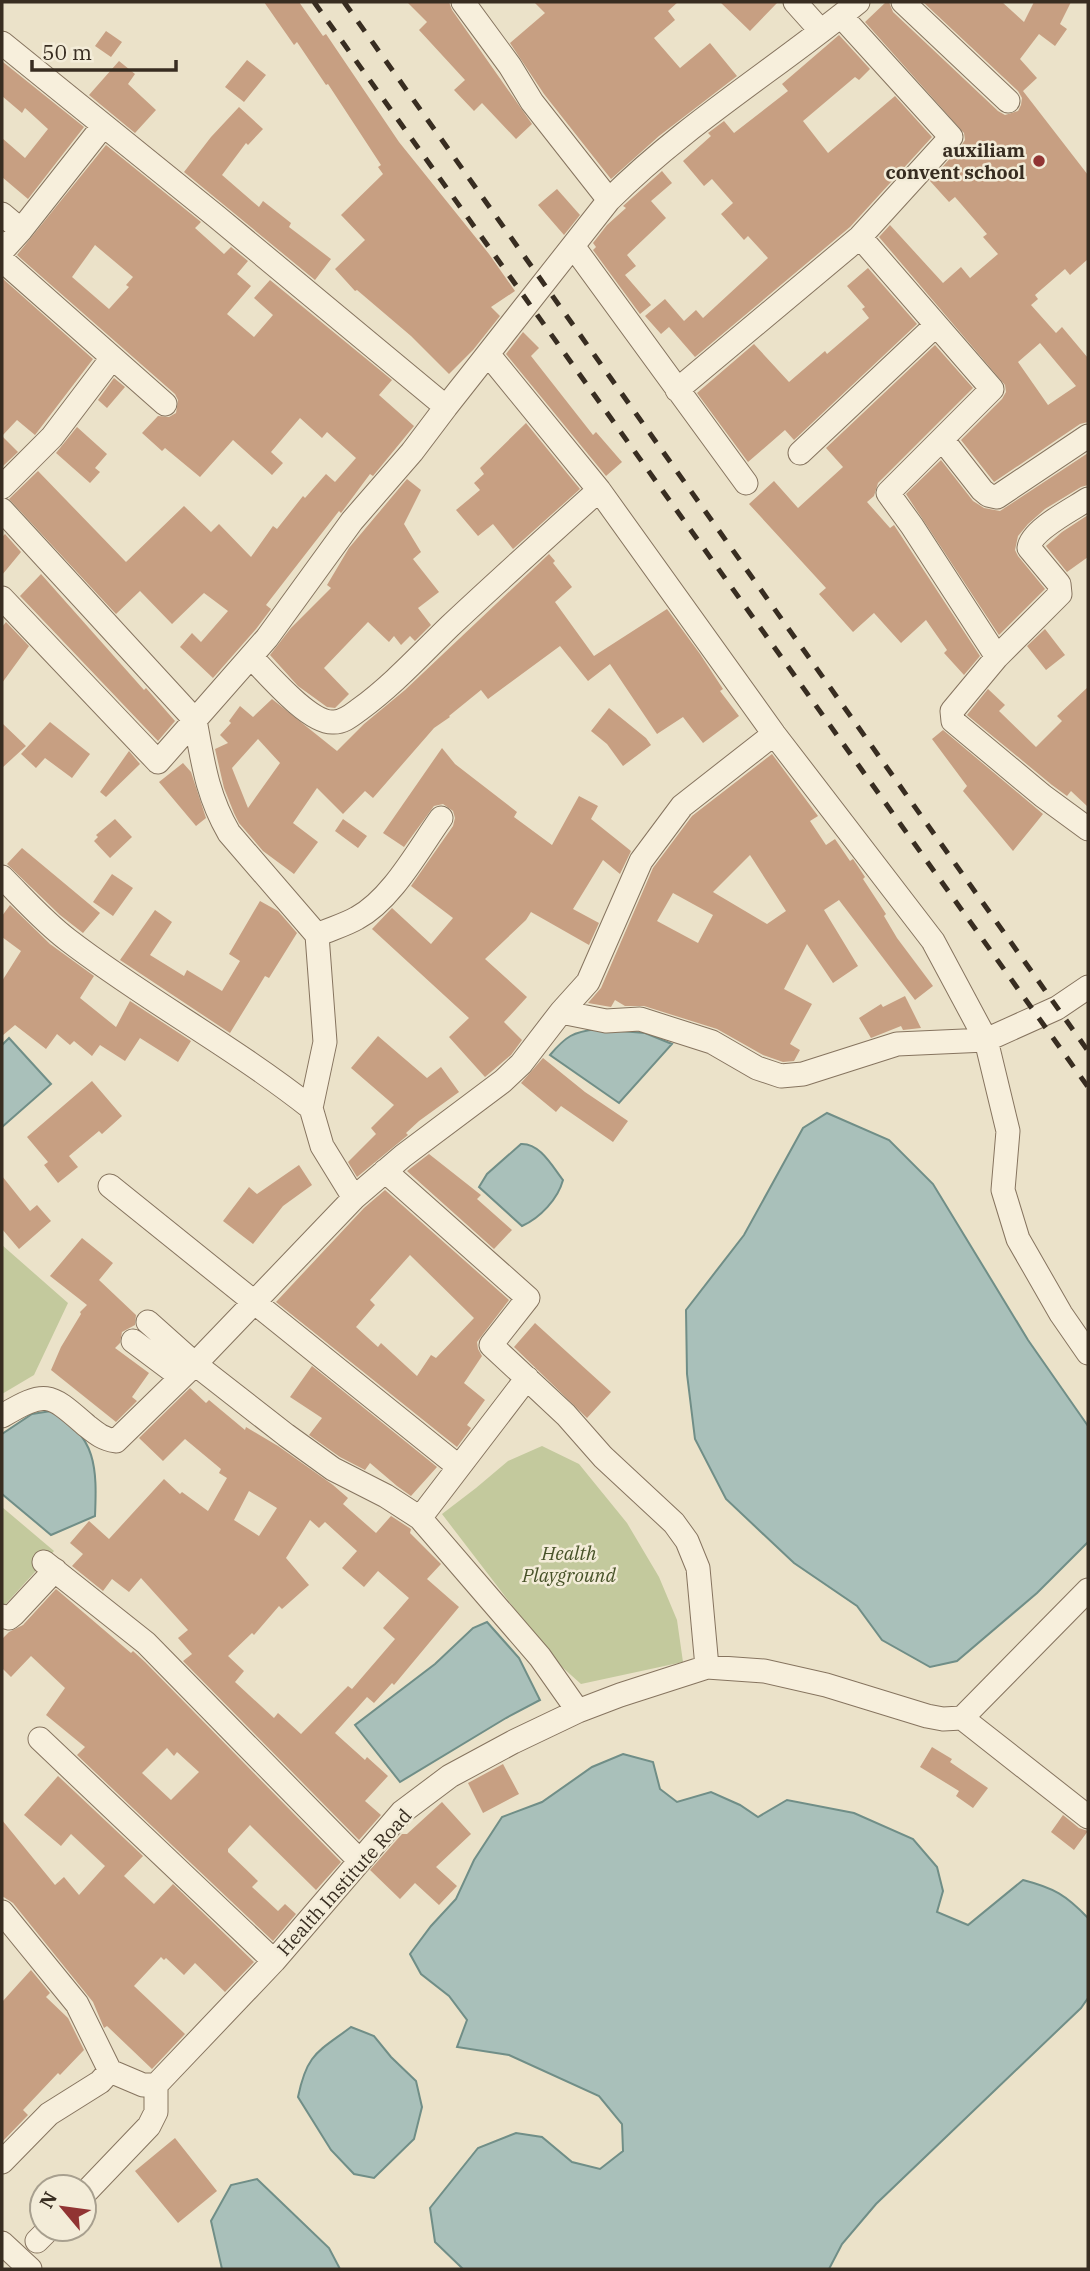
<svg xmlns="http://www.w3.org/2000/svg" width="1090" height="2271" font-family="'IBM Plex Serif',serif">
  <rect width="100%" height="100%" fill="#ebe2c9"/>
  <path fill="#c3c99d" d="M2,1245L68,1303L34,1375L2,1394Z
    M542,1446L579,1464L627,1523L659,1577L677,1620L683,1662L581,1684L553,1659L442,1514L476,1488L508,1461Z
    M2,1507L54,1551L3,1607L2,1606Z"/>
  <path fill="#a9c0ba" stroke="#708e87" stroke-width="2" d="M597,1029L645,1033L672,1044L619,1103L550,1055C566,1036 573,1032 597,1029Z
    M9,1038L51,1084L2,1127V1045Z
    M827,1113L889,1140L933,1184L1028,1340L1088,1426V1542L1037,1593L957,1661L930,1667L882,1640L857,1606L794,1563L726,1499L695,1439L687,1374L686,1310L744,1235L803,1128Z
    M521,1144C540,1143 552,1166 563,1180C558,1199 540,1218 522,1226L479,1187L487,1174Z
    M51,1411C97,1435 97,1469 95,1516L51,1535L2,1494V1434L32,1414Z
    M487,1622L519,1658L540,1700L506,1718L400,1782L355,1725L435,1664L473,1628Z
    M623,1754L653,1762L660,1789L677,1802L711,1792L740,1805L758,1817L787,1800L854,1813L913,1839L937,1867L943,1891L937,1912L968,1925L1023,1880C1054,1888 1066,1895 1088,1918V1998L1081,2008L876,2204L842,2244L829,2269H463L435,2242L430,2208L478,2148L516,2133L542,2137L572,2162L600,2169L623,2151L622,2124L599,2096L509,2055L457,2047L467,2020L449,1996L421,1974L410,1954L431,1926L456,1899L474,1860L502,1817L542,1802L592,1767Z
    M351,2027L374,2036L391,2057L416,2081L422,2107L414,2139L374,2178L354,2174L331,2150L298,2097C307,2053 318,2052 351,2027Z
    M257,2179L329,2248L340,2269H222L211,2221L231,2185Z"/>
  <path fill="#c79f82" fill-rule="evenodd" d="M264,2H299L323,36L326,34L399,142L489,254L515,291L491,307L500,316L473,350L449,374L411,336L357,290L355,291L335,269L365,240L341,215L383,174L378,167L381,165L328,84L326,85L297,42L294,45Z
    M407,2H449L452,10L532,124L516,139L482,103L474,111L454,90L465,80L419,30L427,22Z
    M534,2H678L668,11L675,20L654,38L680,68L710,43L737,76L659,136L611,179L544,94L510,43L545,13Z
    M720,2H778L750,31Z
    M886,2H889L893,12L998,111L1005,115L1018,111L1021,105L1022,98L1018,91L923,2H1002L1024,22L1034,2H1071L1060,24L1067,29L1055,46L1039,34L1020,59L1037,78L1023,91L1088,175V259L1070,275L1065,269L1035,295L1038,299L1031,305L1056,333L1062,327L1088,358V422L1080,424L994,482L961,440L1002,399L1006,392L1005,385L879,237L890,225L943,283L961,267L970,278L998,254L983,237L987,234L955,197L949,202L930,181L961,146L965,140L964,133L865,22ZM1040,343L1076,386L1048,405L1018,362Z
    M106,31L122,42L111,57L95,46Z
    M839,35L870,69L859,80L855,77L803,121L828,153L895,96L932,137L850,227L695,357L669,327L661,334L645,316L665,299L684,321L696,310L703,318L768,258L748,236L744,240L721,214L733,203L712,179L704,186L683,161L711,136L708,133L724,121L734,133L788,91L782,84Z
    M247,60L266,75L244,102L225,87Z
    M119,61L135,74L128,84L156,110L135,133L89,95Z
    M3,62L84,127L28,199L2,177V138L25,158L48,129L25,108L22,113L2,96Z
    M239,107L263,129L248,145L246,143L222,175L259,207L263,201L291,223L289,227L331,259L315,280L184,172L211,137Z
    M106,145L201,222L195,228L224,254L231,247L248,261L237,274L251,286L227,314L254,337L273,315L254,298L270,280L392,380L379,395L414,426L373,476L370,474L341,513L339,511L266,605L271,609L256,629L213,678L180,647L192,633L201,642L228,611L204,593L172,624L140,591L116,614L9,499L38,471L126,562L184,506L211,532L219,524L251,557L273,526L277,529L303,496L305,498L326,474L335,482L356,458L327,432L322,438L300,418L271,452L283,463L272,475L233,440L200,477L165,448L162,451L142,433L158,416L169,417L176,413L178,400L175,394L17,255ZM95,245L133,277L126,285L129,287L109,309L72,277Z
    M662,171L672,183L651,201L666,218L627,255L636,266L625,275L651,305L640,314L593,250L596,247L593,243L607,225L626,208L623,206Z
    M557,189L580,215L564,235L538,205Z
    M868,268L917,324L794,440L785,430L748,462L697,393L754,344L789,382L825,351L827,354L869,318L862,309L865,307L847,286Z
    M2,278L93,359L35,435L17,420L2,436L18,452L2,467Z
    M523,332L539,348L531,356L593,435L596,432L622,462L606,476L506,354Z
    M935,345L973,388L878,483L874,496L867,502L890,528L894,525L980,656L964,675L944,653L947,650L926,620L901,643L874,613L853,632L819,594L826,588L749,504L774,481L798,508L843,467L826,448Z
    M114,378L125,387L107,408L98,400Z
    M526,423L580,489L513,549L493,524L478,536L456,510L480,490L474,483L484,474L480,468Z
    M77,427L107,454L95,468L100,472L90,483L56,453Z
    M1088,453V485L1081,487L1045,509L1028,524L1018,536L1015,550L1018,556L1045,589L999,635L906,494L941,460L973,501L984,508L1000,511Z
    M407,479L421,490L404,524L421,552L413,559L439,592L418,608L431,625L415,641L410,636L401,645L394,636L389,642L368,622L324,668L349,694L335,708L327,707L298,686L270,655L291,628L331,588L327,585L349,548Z
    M1088,515V557L1067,572L1046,546L1062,532Z
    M5,534L21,552L2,575V537Z
    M549,554L555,561L553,563L572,587L555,602L594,656L667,609L700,654L723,689L720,691L739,716L703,743L683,717L657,734L610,664L588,681L560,646L488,699L481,690L449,716L450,717L434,728L373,798L365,791L343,814L317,788L293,823L318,842L294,874L263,851L239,823L234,813L224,788L215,749L228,743L220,735L231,723L229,721L240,706L253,717L272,699L337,751L364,724L405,690ZM258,739L280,763L248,808L232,768Z
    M41,574L144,690L146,688L175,721L158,741L20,596Z
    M6,622L29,646L2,683V627Z
    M1045,629L1065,655L1046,670L1027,646Z
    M1088,687V807L1071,791L1067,796L1052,785L967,715L988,689L1005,705L999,711L1036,747L1062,721L1057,716Z
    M609,708L646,738L651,745L623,766L607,744L591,731Z
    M50,722L90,754L72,778L45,758L36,768L21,754Z
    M2,723L26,746L2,768Z
    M943,730L1043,814L1013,851L963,791L967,786L932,739Z
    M442,748L455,764L517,812L514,817L552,845L579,796L598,806L591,819L631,851L620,874L603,860L573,909L599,923L589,945L531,912L526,920L485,959L527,997L504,1022L522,1040L511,1055L485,1077L449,1037L469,1018L372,929L392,908L431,944L453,918L411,886L453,826L455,818L453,811L443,804L434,806L404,847L383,833Z
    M129,751L140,764L106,797L100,792Z
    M772,754L818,816L810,821L826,845L835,839L850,861L853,859L865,877L863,879L886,914L884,916L897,938L933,986L915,1000L839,900L824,910L858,966L833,983L807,944L784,989L812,1004L790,1044L800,1050L794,1061L783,1062L763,1055L717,1029L644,1006H625L615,1000L611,1007L588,1003L601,988L653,868L692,816ZM750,855L786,911L767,924L713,892ZM673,893L713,915L698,943L657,921Z
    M183,763L191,772L206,818L196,826L159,782Z
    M115,819L132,837L110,858L94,841L98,837L96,835Z
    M343,819L367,836L358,848L335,831Z
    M22,848L100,913L83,933L60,915L7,864Z
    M112,874L133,888L113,916L93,902Z
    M260,901L278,911L297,933L269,978L265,976L230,1033L120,960L155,910L172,922L150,955L184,976L187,970L222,991L240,961L229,954Z
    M10,905L50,944L94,976L80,998L116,1027L130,1001L191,1041L178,1062L140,1038L125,1061L100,1045L92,1056L74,1041L70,1045L57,1034L46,1049L15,1025L2,1036V981L21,951L2,937V916Z
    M905,996L921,1028L903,1030L901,1026L871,1038L859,1018L881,1004L883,1007Z
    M378,1036L427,1078L441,1067L459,1092L419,1121L406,1133L408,1135L357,1177L348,1162L376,1134L371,1128L394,1105L351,1068Z
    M543,1058L585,1092L628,1121L613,1142L561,1106L556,1112L521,1083Z
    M92,1081L122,1116L102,1134L99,1131L69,1156L78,1167L58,1183L44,1165L48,1162L27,1137Z
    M429,1154L481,1195L477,1199L512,1230L494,1249L407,1171Z
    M299,1165L312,1185L283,1206L253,1244L223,1221L249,1187L257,1194Z
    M2,1176L30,1211L37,1205L51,1221L19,1249L2,1229Z
    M385,1190L509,1300L477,1342L478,1349L482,1356L464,1383L485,1400L467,1425L471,1428L457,1447L276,1302L364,1208ZM410,1255L474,1318L436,1358L431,1355L417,1376L381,1343L378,1347L356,1327L375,1305L370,1300Z
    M82,1238L113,1263L99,1280L136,1315L135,1325L122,1332L120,1343L115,1348L149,1373L132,1397L137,1401L116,1422L51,1370L61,1347L81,1314L80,1312L87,1305L50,1276Z
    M535,1323L611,1392L587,1418L514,1347Z
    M312,1366L437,1467L411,1496L397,1486L370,1463L365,1470L340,1457L309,1435L322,1418L290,1397Z
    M190,1388L206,1403L209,1400L245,1430L246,1427L278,1446L333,1485L348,1498L343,1504L376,1533L391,1516L411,1529L410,1533L441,1564L427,1579L459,1607L394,1685L392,1683L374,1703L367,1697L335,1733L365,1760L367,1757L388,1776L365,1801L381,1815L359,1840L183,1661L192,1654L178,1638L188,1630L141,1578L129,1592L112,1579L103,1591L72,1566L83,1554L70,1543L89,1521L109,1539L164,1479L180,1494L182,1492L208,1511L227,1478L219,1473L221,1469L185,1439L163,1461L139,1438ZM249,1491L277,1508L259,1536L234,1520ZM310,1520L319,1528L325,1522L357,1551L342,1568L364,1587L378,1571L409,1598L383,1628L395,1639L352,1689L348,1686L301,1734L278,1713L274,1718L235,1682L244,1671L228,1656L252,1633L254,1635L279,1606L282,1609L309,1585L286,1558Z
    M56,1589L131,1653L133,1651L145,1662L341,1862L316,1890L250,1825L228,1849V1852L258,1881L252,1887L278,1911L285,1904L296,1914L273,1941L77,1755L85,1747L46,1715L65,1688L31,1656L11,1677L2,1668V1639L9,1632L23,1625ZM167,1748L174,1756L177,1752L199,1772L171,1800L142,1773Z
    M932,1747L952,1759L950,1762L988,1788L973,1808L956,1796L959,1791L920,1767Z
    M503,1764L519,1794L483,1813L468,1783Z
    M58,1776L143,1856L124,1876L154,1904L173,1884L254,1962L225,1992L195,1963L184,1975L166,1958L164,1960L161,1957L134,1986L185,2034L152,2069L107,2026L104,2028L93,2002L13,1903L2,1896V1820L55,1885L64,1877L79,1895L105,1866L71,1834L61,1846L24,1815Z
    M442,1802L471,1834L436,1867L457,1886L439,1905L415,1883L400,1899L370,1870L402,1834H407Z
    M1063,1815L1079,1828L1088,1831L1074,1850L1051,1832Z
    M31,1970L50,1993L46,1997L68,2018L84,2050L60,2075L58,2073L23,2110L28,2115L2,2142V2002Z
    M175,2138L217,2191L178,2223L135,2171Z"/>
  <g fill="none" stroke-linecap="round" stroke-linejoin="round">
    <g stroke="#86745f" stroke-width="25">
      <path id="minor" d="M463,2L510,66L532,102L609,200
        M795,2L821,31
        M903,2L1008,101
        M2,43L217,217L446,407L412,452L352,521L267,638L195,720C203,763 207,795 229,833L317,935L325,1042L311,1108L322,1146L354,1198
        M2,214L21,230
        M860,237L992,389L888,493L912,526L997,657L952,711L953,721L1043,796L1088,829
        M573,246L746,483
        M2,251L21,230L103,126
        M2,260L165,404
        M488,354L599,490L774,734L933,941L986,1040L1008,1131L1003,1190L1018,1239L1061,1314L1088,1353
        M677,390L860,237L951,137L841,16
        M446,407L609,200C684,125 776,69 858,2
        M942,439L982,490L988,495L997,497L1088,436
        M800,453L936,325
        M2,487L52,437L112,358
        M2,510L195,720L158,762L2,598
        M251,657C268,674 308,722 332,722C343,723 352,715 360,709C393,685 421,654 450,626C499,580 549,535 599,490
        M997,657L1060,594L1059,584L1029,548C1031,530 1073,509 1088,499
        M2,877C23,898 44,922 68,940C146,1000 234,1047 311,1108
        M317,935C330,929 345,925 357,918C392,899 418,850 441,818
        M561,1012L588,982L641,861L682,806L774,734
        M385,1171L528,1298L491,1345L566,1415L603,1457L674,1523L687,1541L698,1568L707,1667
        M110,1186L459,1467
        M148,1322L195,1364L286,1435L333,1469L386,1496L420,1518L540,1657L578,1711
        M133,1341L181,1377
        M2,1416C47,1389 50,1394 87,1426C97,1434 103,1439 116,1441L195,1364L354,1198L403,1156L503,1081L521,1064L561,1012L606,1021L640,1019L712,1042L757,1068L781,1076L803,1074L897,1044L986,1040L1057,1008L1088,987
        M420,1518L527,1378
        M44,1562L146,1643L359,1860
        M2,1616L9,1618L14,1614L55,1570
        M962,1718L1088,1817
        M40,1739L274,1961
        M2,1912L77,2004L110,2071
        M110,2071L143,2085H156L274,1961L402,1812L450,1776L513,1742L578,1711L620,1695L707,1667L764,1671L826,1685L927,1716L943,1719L962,1718L1088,1590
        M2,2162L49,2114L100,2082L110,2071
        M84,2194L149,2126L156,2112V2085
        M37,2241L49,2229
        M2,2243L30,2269"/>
    </g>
    <use href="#minor" stroke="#f7efdc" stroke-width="23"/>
    <path stroke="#382d21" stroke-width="5" stroke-dasharray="12 12" stroke-linecap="butt" d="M314,2L1088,1087
      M344,2L1088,1051"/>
  </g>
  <circle fill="#913433" stroke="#f3ecd8" stroke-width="2.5" cx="1039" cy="161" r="7"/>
  <g text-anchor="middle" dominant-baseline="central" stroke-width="5" stroke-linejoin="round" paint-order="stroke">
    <g font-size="19" font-weight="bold" fill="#382d21" stroke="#f3ecd8" text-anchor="end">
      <text x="1025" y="150">auxiliam<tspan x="1025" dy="22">convent school</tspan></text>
    </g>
    <g font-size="19" font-style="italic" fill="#485329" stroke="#f3ecd8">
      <text x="569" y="1553">Health<tspan x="569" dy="22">Playground</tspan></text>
    </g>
    <g font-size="19" fill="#382d21" stroke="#f3ecd8">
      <text transform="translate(344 1882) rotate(-48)">Health Institute Road</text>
    </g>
  </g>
  <rect width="1090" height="2271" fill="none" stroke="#382d21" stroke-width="7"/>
  <g transform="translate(63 2208) rotate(299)"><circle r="33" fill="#f3ecd8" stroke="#a8a08f" stroke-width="2"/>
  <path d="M0-5L12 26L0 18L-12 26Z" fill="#913433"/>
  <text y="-10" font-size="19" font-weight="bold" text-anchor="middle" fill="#382d21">N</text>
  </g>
  <path d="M32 60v10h144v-10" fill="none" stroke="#382d21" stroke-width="3.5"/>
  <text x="42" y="60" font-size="21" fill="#382d21" stroke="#f3ecd8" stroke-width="5" paint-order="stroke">50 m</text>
</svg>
